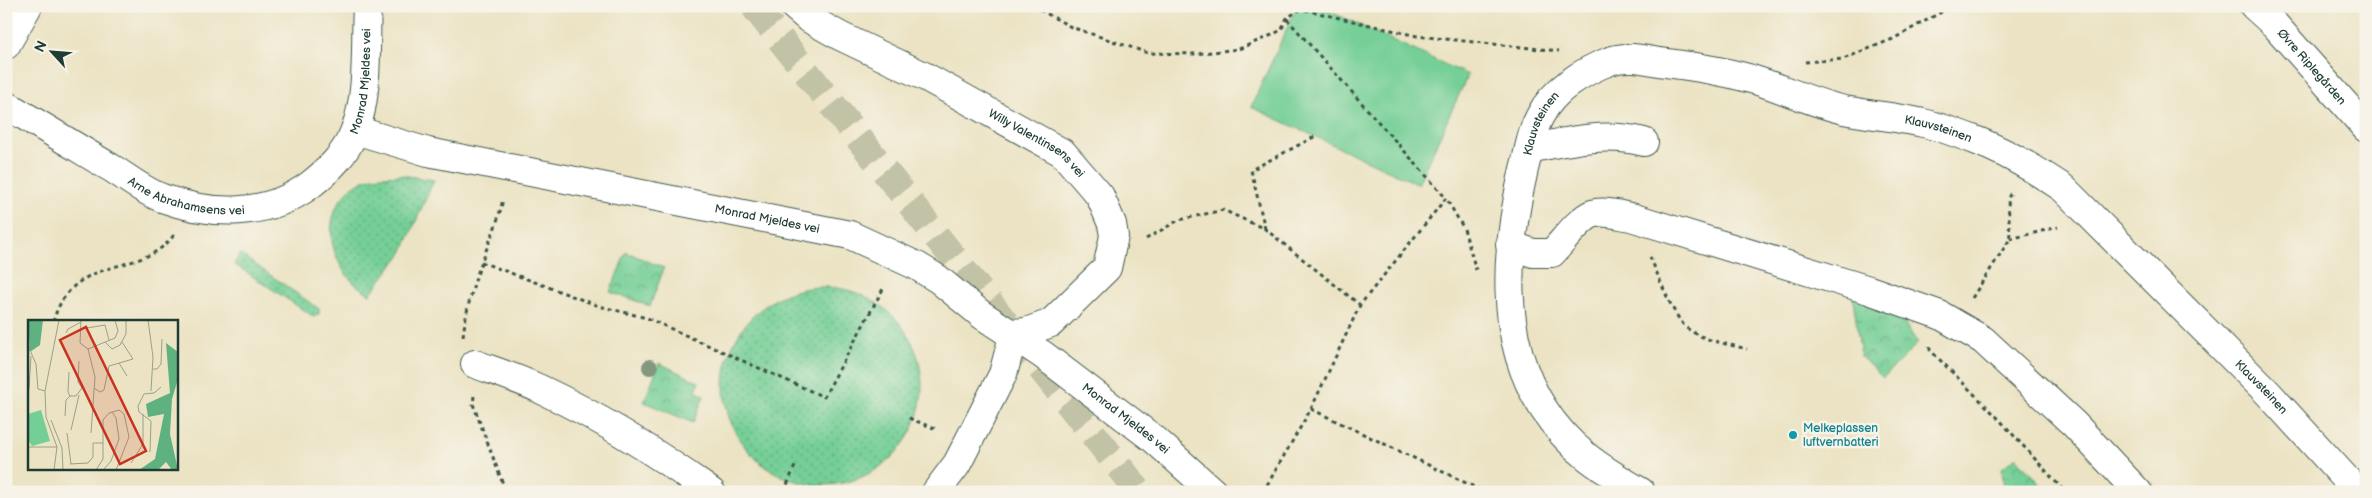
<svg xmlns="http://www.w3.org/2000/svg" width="2372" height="498" font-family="'Balsamiq Sans',sans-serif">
  <defs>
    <pattern id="grass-dots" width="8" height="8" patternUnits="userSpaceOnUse" patternTransform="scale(1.25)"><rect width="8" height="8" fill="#74cf96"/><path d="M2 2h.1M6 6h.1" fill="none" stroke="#5fa97b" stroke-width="1.8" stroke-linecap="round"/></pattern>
    <pattern id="park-crowns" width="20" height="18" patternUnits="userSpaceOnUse" patternTransform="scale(1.25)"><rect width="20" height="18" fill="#74cf96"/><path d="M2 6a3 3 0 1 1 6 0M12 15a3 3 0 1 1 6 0" fill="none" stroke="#5fa97b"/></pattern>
  </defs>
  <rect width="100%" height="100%" fill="#f7f3e8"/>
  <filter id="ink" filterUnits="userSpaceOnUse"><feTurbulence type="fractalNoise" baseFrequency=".02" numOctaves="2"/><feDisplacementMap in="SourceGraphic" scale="10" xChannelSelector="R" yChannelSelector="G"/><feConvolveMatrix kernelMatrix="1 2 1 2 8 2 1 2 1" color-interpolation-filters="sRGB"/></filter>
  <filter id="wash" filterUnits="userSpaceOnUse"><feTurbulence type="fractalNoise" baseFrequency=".0096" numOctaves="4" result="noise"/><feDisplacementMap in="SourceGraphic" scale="20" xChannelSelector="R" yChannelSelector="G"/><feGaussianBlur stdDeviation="1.12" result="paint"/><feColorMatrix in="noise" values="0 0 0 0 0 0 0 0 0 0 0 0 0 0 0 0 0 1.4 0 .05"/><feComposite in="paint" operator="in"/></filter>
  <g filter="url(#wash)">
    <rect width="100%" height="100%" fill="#ebe3c3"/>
    <path fill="url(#grass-dots)" stroke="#4a8665" d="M401,175L434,180L402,253L370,294C326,272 314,204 364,180C375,175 388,176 401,175Z
      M240,254L319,309V314L314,317L234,264Z
      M724 386a99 99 0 1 1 198 0a99 99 0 1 1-198 0Z"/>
    <path fill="url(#park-crowns)" stroke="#4a8665" d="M626,252L664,268L650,306L610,292Z
      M1852,291L1893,307L1918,343L1883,378L1861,357Z
      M659,363L699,382L696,391L704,396L693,423L644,402Z
      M2016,457L2048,492H2004L2002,468Z"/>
    <path fill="#74cf96" stroke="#4a8665" d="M1297,6H1318L1468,75L1418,184L1251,107Z"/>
  </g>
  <g filter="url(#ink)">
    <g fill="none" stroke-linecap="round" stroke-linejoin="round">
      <path stroke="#c2c2a6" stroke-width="28" stroke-dasharray="28 14" stroke-linecap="butt" d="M754,6L1139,492"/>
      <g stroke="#3e5649" stroke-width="30">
        <g id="minor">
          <path id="s1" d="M794,6L808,18L840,36L926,77L1063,153L1100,196L1112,224L1114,236L1107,268L1051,323L1026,332L1010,333"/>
          <path id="s2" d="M2254,6L2275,25L2366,128"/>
          <path d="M6,45L28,6"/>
          <path id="s3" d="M6,105C42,126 78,148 113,169C129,179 145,192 162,198C212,216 267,217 310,185C329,170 346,154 355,130C369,95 365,44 367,6"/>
          <path id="s4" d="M355,130L428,152L850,235L917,266L938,279L982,315L1043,355L1155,440L1213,492"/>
          <path d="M1529,149C1568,141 1605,132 1644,142"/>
          <path d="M1510,245L1533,253H1552C1562,243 1579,219 1592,214C1603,210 1619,215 1631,217L1869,290L1940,315L1983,340L2074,424L2138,492"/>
          <path d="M475,364C497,372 519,379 540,389C600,417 657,453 711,492"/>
          <path d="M936,492L957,464L1003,374L1011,344L1010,333"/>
          <path id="s5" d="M1641,492C1600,468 1569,449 1543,408C1497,337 1506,246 1524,169C1529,151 1531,132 1540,116C1553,90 1583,71 1610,61C1625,55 1643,59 1659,62C1692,66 1726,71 1758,81C1786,90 1814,103 1844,110C1870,115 1897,117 1923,123C1942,127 1962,135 1980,142C2010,154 2036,170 2063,188L2268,393L2358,492"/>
        </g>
      </g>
      <path stroke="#3e5649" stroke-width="3" stroke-dasharray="4 4" stroke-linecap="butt" d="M1033,6L1071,27L1148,53L1194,54L1239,49L1272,35L1281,30L1287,18L1301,9L1417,36L1559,51
        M1287,19L1446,198
        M1805,62L1843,59L1893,39L1943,11L1942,6
        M1265,229L1251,170L1316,136
        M1146,239L1179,220L1223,210L1265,229L1360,305
        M2010,239L2058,227
        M1650,257C1659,276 1672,316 1688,329C1704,341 1728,344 1747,349
        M481,262L599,306L647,318L824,397L884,287
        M1972,298L2010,239L2008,198L2012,191
        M53,322C73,251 142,279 174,235
        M463,336C466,311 473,284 482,261C490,239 499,221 503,198
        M1930,347V350L1997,417L2065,492
        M474,396L473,404L506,492
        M1311,409L1485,492
        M909,418L938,430
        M784,492L795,466
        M1263,492L1311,409L1360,305L1446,198L1464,229L1476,270"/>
      <use href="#minor" stroke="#fff" stroke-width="28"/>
    </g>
    <circle fill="#84987f" cx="650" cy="367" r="8"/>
  </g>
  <circle fill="#0f9aa8" stroke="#f7f3e8" stroke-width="2" cx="1793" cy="435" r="5"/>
  <g text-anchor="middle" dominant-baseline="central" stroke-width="5" stroke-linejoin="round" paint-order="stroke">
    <g font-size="12" fill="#1f3d34" stroke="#f7f3e8">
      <text stroke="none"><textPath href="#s2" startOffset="84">Øvre Riplegården</textPath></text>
      <text stroke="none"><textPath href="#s3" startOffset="458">Monrad Mjeldes vei</textPath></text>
      <text stroke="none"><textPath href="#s5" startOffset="426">Klauvsteinen</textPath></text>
      <text stroke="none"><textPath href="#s5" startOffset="861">Klauvsteinen</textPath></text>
      <text stroke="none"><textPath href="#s1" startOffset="280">Willy Valentinsens vei</textPath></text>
      <text stroke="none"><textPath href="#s3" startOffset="205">Arne Abrahamsens vei</textPath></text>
      <text stroke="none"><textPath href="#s4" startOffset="422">Monrad Mjeldes vei</textPath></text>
      <text stroke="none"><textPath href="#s5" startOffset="1281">Klauvsteinen</textPath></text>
      <text stroke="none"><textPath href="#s4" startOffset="839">Monrad Mjeldes vei</textPath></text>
    </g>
    <g font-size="12" fill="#0d838f" stroke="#f7f3e8" text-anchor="start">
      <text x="1803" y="428">Melkeplassen<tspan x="1803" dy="14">luftvernbatteri</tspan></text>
    </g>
  </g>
  <g transform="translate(28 320)">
    <rect width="150" height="150" fill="#ebe3c3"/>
    <path d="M0,0H15L12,25L2,32ZM138,23L150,32V59L144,79L142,114L150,150H144L138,142L130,150H111L127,139L136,94L120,97L118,84L142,73Z" fill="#5fb27f"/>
    <path d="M13,90L22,121L4,126L0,120V94Z" fill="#74cf96"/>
    <path fill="none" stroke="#99a18a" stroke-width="1" d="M0,0L1,28L8,44L10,69L17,71M53,0L52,23L60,29M120,0L125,37L123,71M53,9L77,5L81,20M38,13L40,9L53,2M77,22L84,29L92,25L98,14V0M60,29L67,57L63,113M60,29L87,18L90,11L87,0M91,43L99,56M125,49H129L133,44L134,19M41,52L40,72L42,76H48L54,68L50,62L51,41M66,68L72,72L76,70L81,46L105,39L94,22M1,69L3,36M37,96L38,80L42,76M23,100L34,128L35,150M43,110L51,75M39,113L43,144M0,127H29M122,132L123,101L111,92L110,86L116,74L126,73L133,67M103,143L115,124V94M42,144L60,143L65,137V123H75M76,149L83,141L91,119L88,98L84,92M26,150L29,127L18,97L17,71L31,0M68,150L75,139V100L81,93L91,90L96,94L101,117L88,150"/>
    <path fill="#c8321e" fill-opacity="0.15" stroke="#c8321e" stroke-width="2.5" d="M58,7L118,131L92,144L32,20Z"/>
    <rect width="150" height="150" fill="none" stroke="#1f3d34" stroke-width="2.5"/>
  </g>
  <rect width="2372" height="498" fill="none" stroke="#f7f3e8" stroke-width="25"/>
  <g transform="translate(52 52) rotate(296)" stroke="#f7f3e8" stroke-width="4" paint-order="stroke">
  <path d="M0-4L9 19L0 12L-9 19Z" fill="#1f3d34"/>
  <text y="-8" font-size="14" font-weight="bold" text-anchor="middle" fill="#1f3d34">N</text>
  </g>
</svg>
